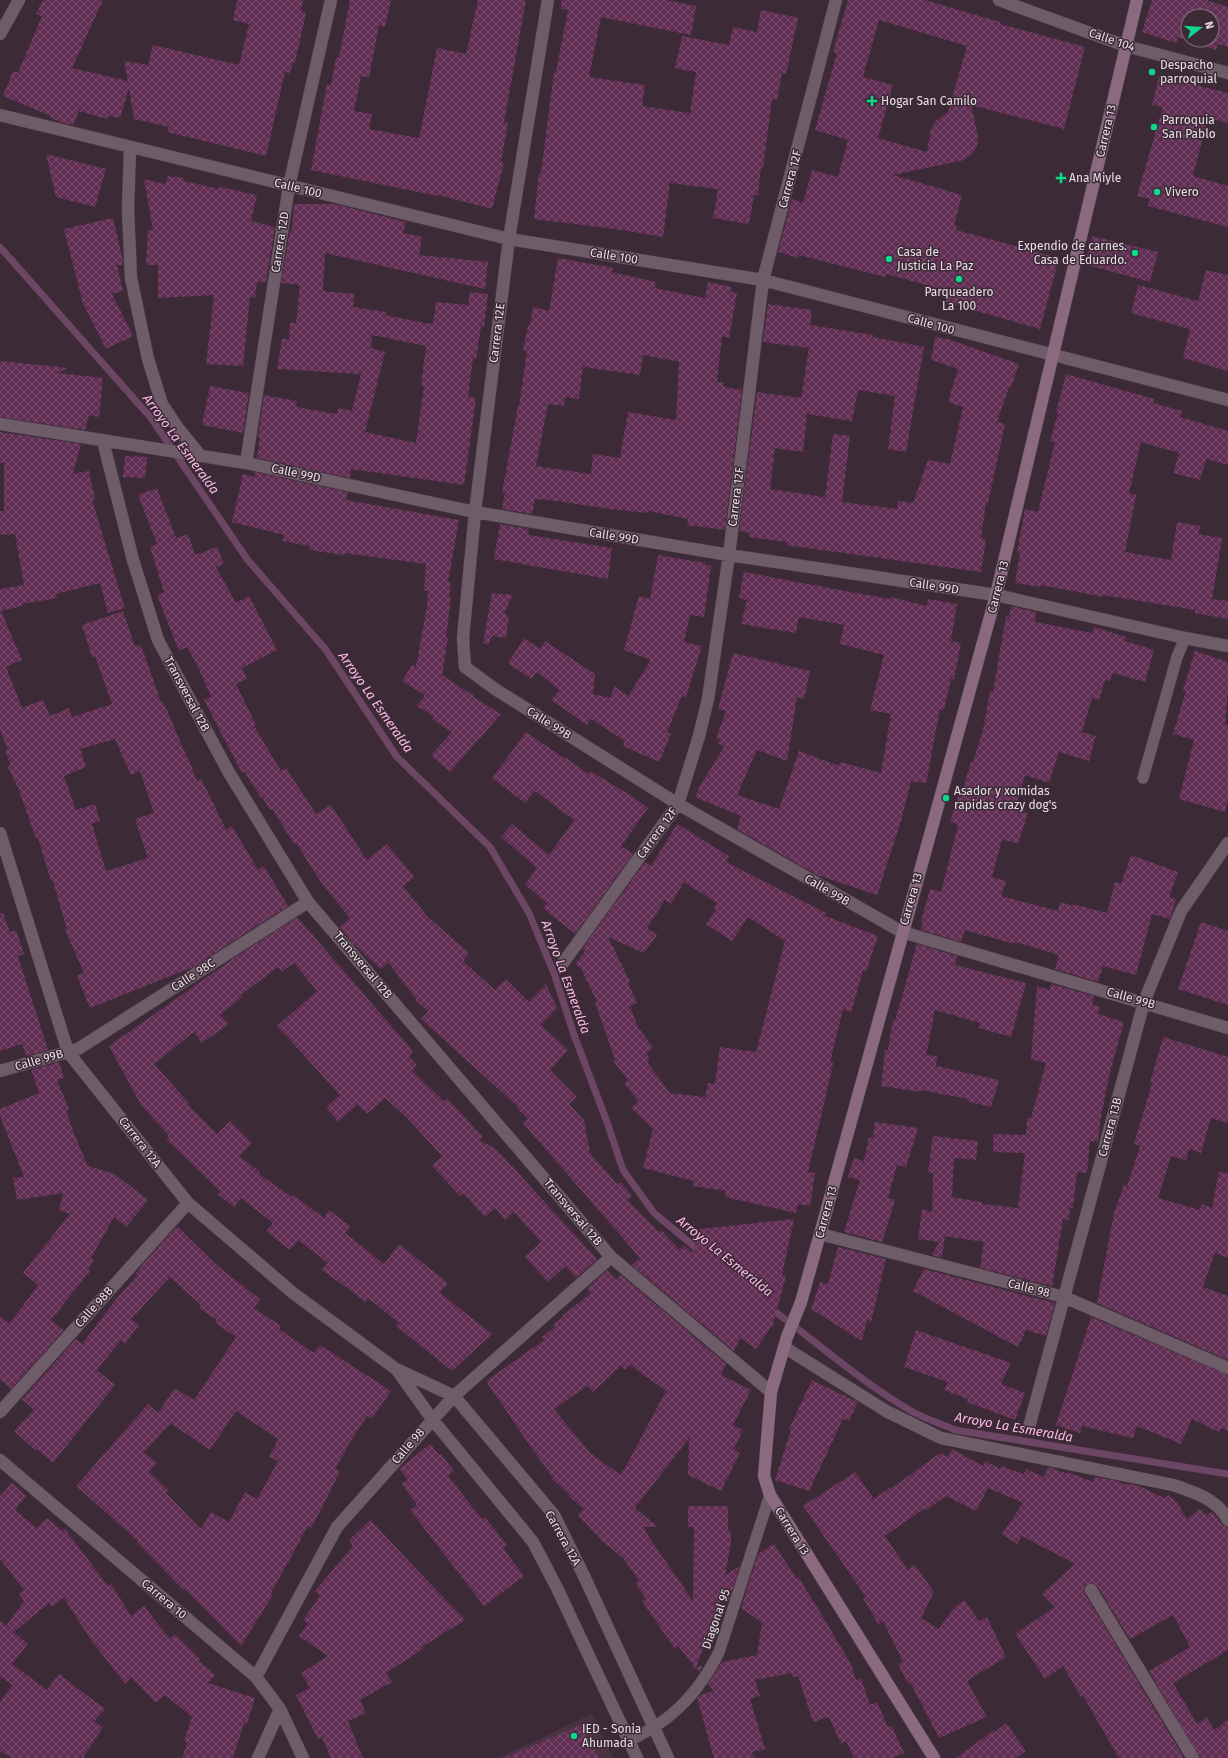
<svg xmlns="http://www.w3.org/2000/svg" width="1228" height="1758" font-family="'Fira Sans',sans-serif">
  <defs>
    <pattern id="building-cross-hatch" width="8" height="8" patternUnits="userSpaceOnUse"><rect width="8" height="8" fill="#612e54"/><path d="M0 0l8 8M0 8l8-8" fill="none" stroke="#784c6c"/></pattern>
  </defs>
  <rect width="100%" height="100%" fill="#3c2b37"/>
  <path fill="#493343" d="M592,1714L613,1758H499Z"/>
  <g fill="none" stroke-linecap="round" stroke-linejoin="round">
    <path stroke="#6c4664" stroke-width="7" d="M0,247L151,418L247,559L326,650L397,757L490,847L529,913L555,976L574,1035L607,1122L623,1170L654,1213L701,1252
      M770,1308C817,1342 862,1383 913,1412C926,1419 942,1424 955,1430L1228,1474"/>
  </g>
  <path fill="url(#building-cross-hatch)" fill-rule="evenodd" d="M43,0H103L72,68L128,81L124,61L148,65L153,45L239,65L249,24L233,20L237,0H303L301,11L306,13L295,63L293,62L290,73L285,72L266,156L167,132L169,127L134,119L129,88L120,118L108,116L107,119L79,111L73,125L60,122L50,117L51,116L3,96L13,71L18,73L42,16L36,14Z
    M350,0H391L385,27L379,25L369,78L361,76L354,111L372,114L369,129L419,138L437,48L466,54L478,0H526L504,122L508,123L501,162L504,163L492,209L438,195V196L311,170L327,84L331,85L336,57L339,58Z
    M561,0H666L696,6L691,35L601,17L589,77L645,85L642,106L690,113L696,72L675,68L682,36L729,45L733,27L757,32L761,10L798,18L786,74L782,73L777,100L772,99L763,168L761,167L758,195H754L749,224L713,218L718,189L670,183L663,237L623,230L534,219L539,173H541L554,72H556L568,10L561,9Z
    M848,0H925L1000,22V24L1085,47L1064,129L971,105L978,136L977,146L972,154L964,160L893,175L962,195L954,225H957L956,230L1059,258L1040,329L945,302L948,291L886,274L885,277L799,255L798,258L778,252L792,199L803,203L812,170L838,177L848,140L815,130L837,53L833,52ZM879,20L967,46L948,112L936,121L931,129L927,152L878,138L893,85L863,77Z
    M1152,0H1206L1228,7V47L1218,44L1216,50L1178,37L1176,43L1142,32ZM1188,16H1212V40H1188Z
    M1159,76L1228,93V123L1208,118L1193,176L1228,186V227L1148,206L1150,199L1137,196L1163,107L1152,105Z
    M46,154L106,169L95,207L56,197Z
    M168,176L184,178L183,181L219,189L220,187L257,195L251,221L275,227L266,282H257L255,298L250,297L243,366L206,364L214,295L158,298V265H146L148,230H153L144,179L165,184Z
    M294,204H335L406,222L403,233L422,237L419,255L488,262L485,289L325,253L323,291L354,294L353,307L386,312V315L430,324L433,323L436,302L468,305L470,292L488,294L484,327L481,326L476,359L473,358L468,397L476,398L464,485L351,469L350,478L257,458L260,437L258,436L264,395L297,401L296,407L337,414L338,408L352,411L361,374L277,369L282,339H289L290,323H296L300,285L281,283L290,230L292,231ZM372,335L426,346L421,385L424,386L416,443L365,432L385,352L371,348Z
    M113,218L123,261V265H117L123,291L112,294L133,336L106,349L83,304L64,229Z
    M1092,236L1158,252L1150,282L1084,264Z
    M558,258L613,268L612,272L656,282L655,288L705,298L708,282L732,287L731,292L737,293L729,338L722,336L717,382H724V387L742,390L725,530L687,525L688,519L648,511L647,513L610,509L543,499V500L535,499L532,514L502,509L505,494L502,493L518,406H519L527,351L523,350L528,325H530L533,307L549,311ZM643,355L679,362L676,420L628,412L620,458L593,454L591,474L536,466L548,404L564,406L565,397L579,399L583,367L640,375Z
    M1206,270L1228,275V371L1183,358L1190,329L1131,313L1138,285L1198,301Z
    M768,304L812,310L810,325L873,335L872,337L924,347L906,452L888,449L895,396L858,390L852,421L807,414L803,452L775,448L770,489L825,497L833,434L850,436L842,502L897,509L898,501L913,503L928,460L950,464L963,407L948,402L958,369L931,360L935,337L948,339L1019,364L1011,387H1009L997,422L1005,424L988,503L986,502L981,538L986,539L981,572L786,545L787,542L749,537L750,533L739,531L757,392L801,398L809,348L763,342Z
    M0,361L68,368L57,373L103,378L99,417L89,415L85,430L0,417Z
    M1066,374L1154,399L1153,403L1182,411L1180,417L1228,431V465L1206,459L1200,480L1173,473L1179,453L1141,442L1129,493L1136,495L1125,552L1171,560L1177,522L1200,526L1198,534L1222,538L1212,599L1228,601V619L1195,613V610L1103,595V597L1041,585L1040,587L1015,583L1020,554L1017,553L1025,509L1038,512L1055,442L1050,441L1058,413L1056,412Z
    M210,386L249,393L243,433L202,425Z
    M0,432L81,444L73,474L89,471L95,499L92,500L125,608L108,613L100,583L56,594L57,598L22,604V606L1,611L22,660L6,667L22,708L43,700L50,716L69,708L72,717L112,704L95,656L92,657L82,625L123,611L135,647L141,645L161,702L163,701L187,757H188L197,781L201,778L226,830L232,826L258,870L264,866L288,906L193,967L90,1008L77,976L84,973L65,930L67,929L53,881H51L38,838H36L18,788L8,767L11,765L5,751L8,750L0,730V589L24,585L15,534L0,535V511H4V463H0ZM115,739L131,775L140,771L154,813L135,819L148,858L106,871L92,824L100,821L95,804L76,810L64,776L86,767L80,749Z
    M125,456L147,457L145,478L123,477Z
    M255,472L348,492L346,500L459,520L448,582L451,583L449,597H451L446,637H448L442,675L474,696L473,697L501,714L450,772L431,755L452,732L432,719L434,717L417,706L425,695L402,681L412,665L416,667L427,606L428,591H424L426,564L345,553L344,555L310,550V546L283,541L284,535L232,522L243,474L254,477Z
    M157,488L176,538L188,534L195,555L217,547L224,564L216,567L236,603L249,596L277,650L242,668L247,679L236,684L256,725L254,726L281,771L286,768L316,814L331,805L367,860L387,844L414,877L403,886L427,916L469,953L463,961L495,990L506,979L529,1002L546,984L557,1008L541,1025L568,1050L550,1070L577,1097L569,1104L584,1120L590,1153L617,1184L621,1182L632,1196L627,1200L659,1232L661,1230L680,1250L684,1245L692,1253L700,1229L794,1219L782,1275L786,1276L773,1324L756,1349L740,1338L734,1351L632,1265L640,1258L523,1123L528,1119L517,1108L518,1107L421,1019L428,1011L416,1001L417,1000L388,962L381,969L353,944L340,927L350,918L322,884L296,843L294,844L272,809L270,810L262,797L261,798L244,771L242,773L204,700L211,697L199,669L187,647L179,651L157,595L164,592L150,547L157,544L138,495Z
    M500,524L529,529L528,535L612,548L608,579L494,559Z
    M658,555L705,563V565L711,566L704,617L690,615L684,642L702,646L686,697L682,696L667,732L671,734L659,762L623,746L625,741L591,719L587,725L551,700L559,690L537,672L531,679L508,663L524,638L540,649L545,641L595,674L593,694L611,698L614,686L628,696L651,660L624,650L639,596L650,599Z
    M744,572L840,590L890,599L891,597L927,606L928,599L957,604L951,641L961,643L954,679H951L944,710L940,709L926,783L911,781L901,821L877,895L817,875L737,829L741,816L695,797L700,786L724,747L718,743L720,740L716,738L726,711L718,709L733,653L810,671L804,699L797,697L787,761L757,750L737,795L779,809L799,751L839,766L840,762L881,773L891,714L870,710L884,655L840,644L844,625L799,617L796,633L741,624L747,600L739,598Z
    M492,593L513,595L504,613L509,616L506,638L492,636L488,645L483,643Z
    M1011,606L1036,612L1035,622L1092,633L1094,627L1126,637L1125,641L1154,650L1145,682L1113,673L1110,681L1105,680L1099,700L1092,698L1082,732L1096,736L1089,761L1059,752L1049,783L1025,775L1015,809L1028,813L1018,844L1002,839L992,877L1006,881L1001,896L1058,911L1060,902L1073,906V904L1107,913L1115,882L1121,884L1131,855L1178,872L1169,897L1176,899L1171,916L1170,919L1152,914L1136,975L1103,966L1098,982L1055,969L1059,955L1015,942L1014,944L965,930L961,942L921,930L923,922H921L930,889L941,892L958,825L950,822L960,791L962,792L971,762H973L983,730L990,691L993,692L1006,616L1009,617Z
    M1195,651L1228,662V692L1225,724L1228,725V800L1225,812L1179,799L1194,740L1173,734L1186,691L1183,690Z
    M526,732L564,758L565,757L588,774L590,771L635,798L648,808L621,846L633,854L575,934L543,908L547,903L525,885L537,868L501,837L512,824L549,855L574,820L535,791L525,803L492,778Z
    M677,824L729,856L726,862L826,913L825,916L878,936L866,972L863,971L851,1012L843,1009L830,1062L833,1063L830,1078L808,1172L815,1173L810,1206L798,1204L796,1213L725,1197L726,1191L693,1186L694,1181L643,1168L653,1129L631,1108L638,1101L624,1083L628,1080L613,1061L615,1059L595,1003L597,1002L581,968L575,964L585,951L582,949L645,862L651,866ZM684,882L717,903L714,908L716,909L706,924L732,941L748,917L785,941L756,1052L720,1047L715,1084L708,1083L705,1097L670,1093L647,1062L650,1059L646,1053L653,1048L638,1027L630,1006L637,1003L628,983L630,982L608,937L644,953L657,935L647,928L665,900L671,904Z
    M0,913H3L10,932L16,930L24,954L18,956L48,1050L26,1056L22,1044L0,1051Z
    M296,918H298L413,1051L409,1057L417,1065L412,1071L444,1101L447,1098L483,1137L479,1140L496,1149L597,1259L576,1278L566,1266L548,1282L525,1257L541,1242L514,1212L505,1220L495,1208L485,1217L463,1193L460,1196L432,1166L442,1156L407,1118L385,1098L367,1114L358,1104L338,1122L326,1107L340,1095L277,1026L317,991L294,963L282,972L278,967L241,995L242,997L220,1015L229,1024L202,1043L194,1032L154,1064L189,1103L187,1104L217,1134L230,1121L252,1143L239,1156L260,1172L259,1174L292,1197L293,1195L324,1218L329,1210L350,1226L345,1233L384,1264L399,1244L448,1283L440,1293L492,1334L452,1371L396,1326L399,1323L368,1298L366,1302L322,1270L328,1263L298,1240L290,1250L266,1231L273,1223L241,1198L234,1207L217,1194L220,1191L166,1139L169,1136L141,1105L109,1046L237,956Z
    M1201,922L1228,931V1005L1178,989Z
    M917,944L957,956L955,965L1026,983L1011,1037L979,1028L980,1023L935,1010L926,1055L937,1056L936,1066L999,1080L991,1107L967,1101L968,1099L921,1090V1092L881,1086L885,1050H888L893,1020L895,1021Z
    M1051,984L1094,996L1092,1005L1100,1007L1098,1014L1124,1022L1109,1076L1100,1122L1098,1142L1090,1141L1087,1173L1077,1172L1073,1208L1070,1207L1069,1220L1063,1219L1052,1286L980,1268L984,1242L945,1236L942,1258L932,1255L939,1242L918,1239L922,1209L932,1212L933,1173L928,1172L933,1136L978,1141L976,1160L954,1158L952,1197L982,1202V1204L1018,1208L1025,1153L993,1152V1134L1026,1135L1027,1118H1031L1046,1063L1031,1059L1037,986L1050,990Z
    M1163,1037L1228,1057V1123L1211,1118L1201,1153L1189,1149L1186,1160L1171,1156L1158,1198L1200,1210L1202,1204L1212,1208L1219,1172L1228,1173V1258L1215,1253L1203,1287L1228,1296V1360L1097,1303L1114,1213L1124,1185L1127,1186L1140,1146L1134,1144L1152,1083H1150Z
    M59,1062L64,1078L57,1080L69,1109L66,1110L75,1136L88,1166L115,1174L148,1200L126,1227L114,1217L91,1258L94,1261L88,1269L90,1271L51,1320L64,1330L11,1389L0,1379V1316L10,1323L38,1285L23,1273L70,1214L59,1210L63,1193L17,1200L13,1178L24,1177L0,1116V1109L39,1093L31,1070Z
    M875,1122L918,1128L906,1167L897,1165L888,1198L895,1200L882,1242L844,1232L860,1180L848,1177L854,1158L864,1161L869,1137L873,1138Z
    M177,1226L220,1268L260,1299L254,1308L281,1326L279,1329L314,1353L320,1345L391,1391L372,1419L367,1416L345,1450L346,1451L335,1468L340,1471L324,1504L311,1528L308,1526L271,1593L273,1595L241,1646L185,1589L184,1591L137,1542L138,1541L76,1486L148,1404L158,1413L175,1388L194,1400L236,1337L215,1323L217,1320L199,1308L201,1305L170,1277L131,1319L139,1325L125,1344L121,1340L97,1370L115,1385L53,1463L37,1449L36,1451L14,1431L34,1410L22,1399L76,1339L82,1344L117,1298L137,1276L135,1275L143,1264ZM236,1411L278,1439L269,1457L278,1461L257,1499L245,1492L229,1522L211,1512L201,1529L166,1493L169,1491L149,1472L157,1463L144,1452L170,1424L167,1421L210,1450Z
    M838,1247L886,1259L871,1322L867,1320L862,1341L811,1309L820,1282L828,1284Z
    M924,1269L1055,1303L1046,1336L1026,1330L1018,1347L913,1291Z
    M607,1270L616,1280L621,1275L726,1364L721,1375L751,1390L733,1425L743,1430L734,1449L740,1453L721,1491L688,1475L689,1438L635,1508L658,1527H644L646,1530L645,1531L693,1601L694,1527H688V1506H728V1531H731V1543L725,1575L740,1566L729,1600L723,1595L696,1667L703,1666L699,1672L696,1668L693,1669V1664L678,1646L674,1648L642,1601L646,1599L635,1583L639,1581L624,1559L601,1540L578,1515L584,1509L569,1497L570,1495L552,1479L553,1478L530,1446L486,1381L544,1340L542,1337L555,1327L553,1325L563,1317L562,1316L591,1293L587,1289ZM621,1365L625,1370L630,1365L666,1391L621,1475L590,1453L554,1409L587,1386L593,1392Z
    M1091,1317L1228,1375V1431L1221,1428L1219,1432L1192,1419L1181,1444L1137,1426L1133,1438L1082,1426L1080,1433L1056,1425Z
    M916,1330L1011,1363L1001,1384L1025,1393L1015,1420L967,1402L968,1399L944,1390L948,1382L904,1367Z
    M812,1380L858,1402L849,1421L843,1419L809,1491L775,1480L791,1430L789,1429Z
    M430,1444L439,1455L441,1454L454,1471L448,1476L482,1519L485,1517L507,1545L503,1548L524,1576L484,1606L410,1510L417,1505L402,1484L408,1480L399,1469Z
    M952,1449L983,1466L986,1461L1000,1469L1001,1466L1024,1474L1026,1469L1044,1477L1048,1467L1068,1474V1472L1093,1482L1095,1477L1118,1481L1125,1485L1126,1483L1139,1486L1164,1498L1169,1495L1178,1504L1187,1519L1200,1509L1206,1515L1212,1512L1222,1524L1228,1527V1650L1173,1683L1197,1724L1206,1717L1215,1730L1228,1719V1758H1200L1149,1671L1190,1647L1173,1615L1130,1639L1097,1586L1090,1583L1084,1587L1085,1594L1184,1758H1119L1083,1696L1081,1697L1063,1666L1045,1679L1015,1634L1055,1607L1042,1594L1075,1564L1022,1536L1017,1544L1002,1534L1023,1503L988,1488L976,1511L946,1496L926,1510L925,1508L885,1536L908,1570L915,1565L934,1592L921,1618L939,1629L952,1610L964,1600L979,1621L987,1617L1006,1657L967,1681L987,1717L939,1738L910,1682L908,1684L898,1664L903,1662L883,1621L878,1624L863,1598L866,1597L803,1506L855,1472L874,1499L891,1487L892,1488L940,1453L947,1457Z
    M12,1483L26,1496L15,1510L37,1528L47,1518L62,1531L65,1529L108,1586L111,1584L131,1616L144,1606L170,1639L175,1634L200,1659L199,1661L215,1675L208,1683L255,1698L247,1724L244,1723L233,1758H182L187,1742L184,1741L192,1717L165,1695L156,1703L131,1677L125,1684L91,1640L64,1598L52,1607L49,1603L14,1632L28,1644L12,1664L47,1690L59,1674L105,1709L94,1721L103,1727L83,1758H12L0,1751V1702L12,1685L2,1677L0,1680V1621L6,1626L24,1601L19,1594L24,1590L0,1559V1496Z
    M370,1520L465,1620L422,1647L423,1649L386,1673L392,1682L360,1700L366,1713L348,1721L363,1758H331L322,1737L318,1739L296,1695L310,1688L301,1673L328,1656L299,1636L308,1623L303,1620L320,1596L315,1591L353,1546L349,1540Z
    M774,1544L797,1579L799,1577L807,1592H808L851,1664L856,1680L861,1678L870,1705L877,1702L888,1727L892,1726L904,1753L892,1758H854L846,1741L841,1744L829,1717L813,1722L798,1676L793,1678L791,1673L755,1680L760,1696L750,1699L765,1749L752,1752L755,1758H714L697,1698L700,1695L714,1691L708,1684L722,1662L757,1655L762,1623L741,1608L758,1554Z
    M1006,1723L1026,1751L1016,1758H956L994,1730L995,1732Z
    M583,1724L598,1758H504Z"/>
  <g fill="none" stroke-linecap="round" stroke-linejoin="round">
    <g stroke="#564852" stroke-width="12">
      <path id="lane" d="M1143,778L1177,657L1185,638
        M629,1741C644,1733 660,1725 673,1713C692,1697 708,1674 719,1652L770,1495"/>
    </g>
    <g stroke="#564852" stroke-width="13">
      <path id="street" d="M548,0L509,239L475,512L463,638L465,667L495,689L678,804L902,932L1228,1028
        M999,0L1126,46L1228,73
        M0,34L19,0
        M0,115L509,239L763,280L1228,400
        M130,148L128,209L131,278L148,359L162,404L178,428L200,455
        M0,424L246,463L475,512L729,555L996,595L1185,638L1228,646
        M103,441L133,560L158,640L228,771L308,902L611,1257L771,1392
        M246,463L289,186L331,0
        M0,833L68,1052L188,1203L293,1293L396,1369L454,1396L554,1515L584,1576L668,1758
        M563,963L678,804L699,736L708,699L729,555L763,280L836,0
        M0,1071L78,1049L308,902
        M820,1234L1064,1297L1228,1368
        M784,1347L886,1411L941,1438L1173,1485C1194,1492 1217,1499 1228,1520
        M397,1370L432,1419L533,1542L557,1588L637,1758
        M0,1412L188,1203
        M1029,1427L1144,1002L1181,911L1228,843
        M0,1460L256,1677L280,1709L303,1758
        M1091,1590L1193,1758
        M256,1677L337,1527L454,1396L611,1257
        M258,1758L280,1709"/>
    </g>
    <g stroke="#564852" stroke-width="13">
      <path id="secondary" d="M934,1758L770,1495L764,1476L771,1392L787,1337L801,1302L820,1234L996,595L1137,0"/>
    </g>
    <use href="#lane" stroke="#6f5c69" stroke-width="11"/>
    <use href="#street" stroke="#6f5c69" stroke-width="12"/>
    <use href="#secondary" stroke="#8b6a81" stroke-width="12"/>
  </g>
  <g fill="#0ed98a" stroke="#3c2b37" stroke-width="1.5">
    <circle cx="1152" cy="72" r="4"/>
    <path d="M870 95h4v4h4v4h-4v4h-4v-4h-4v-4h4z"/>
    <circle cx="1154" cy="127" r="4"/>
    <path d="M1059 172h4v4h4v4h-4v4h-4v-4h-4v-4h4z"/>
    <circle cx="1157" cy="192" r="4"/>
    <circle cx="1135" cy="253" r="4"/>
    <circle cx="889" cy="259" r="4"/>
    <circle cx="959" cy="279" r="4"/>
    <circle cx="946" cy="798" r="4"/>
    <circle cx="574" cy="1736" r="4"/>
  </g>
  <g text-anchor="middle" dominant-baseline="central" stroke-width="3" stroke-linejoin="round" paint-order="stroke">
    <g font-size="12" fill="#e9dee5" stroke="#3c2b37">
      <text transform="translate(1112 40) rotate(19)">Calle 104</text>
      <text transform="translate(1106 131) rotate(-77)">Carrera 13</text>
      <text transform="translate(790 179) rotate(-75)">Carrera 12F</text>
      <text transform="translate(298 188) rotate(14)">Calle 100</text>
      <text transform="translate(280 242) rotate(-81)">Carrera 12D</text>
      <text transform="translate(614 256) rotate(9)">Calle 100</text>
      <text transform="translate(931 324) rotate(15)">Calle 100</text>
      <text transform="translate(497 333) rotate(-83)">Carrera 12E</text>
      <text transform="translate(296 473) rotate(12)">Calle 99D</text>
      <text transform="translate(736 497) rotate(-83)">Carrera 12F</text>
      <text transform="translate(614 536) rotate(9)">Calle 99D</text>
      <text transform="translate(934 586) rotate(9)">Calle 99D</text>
      <text transform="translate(998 587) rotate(-76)">Carrera 13</text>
      <text transform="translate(187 694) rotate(62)">Transversal 12B</text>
      <text transform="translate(549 723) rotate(32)">Calle 99B</text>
      <text transform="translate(657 833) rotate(-54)">Carrera 12F</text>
      <text transform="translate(827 890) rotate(30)">Calle 99B</text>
      <text transform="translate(911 899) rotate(-74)">Carrera 13</text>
      <text transform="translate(363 965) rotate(50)">Transversal 12B</text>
      <text transform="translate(193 975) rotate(-33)">Calle 98C</text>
      <text transform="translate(1131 998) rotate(16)">Calle 99B</text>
      <text transform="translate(39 1060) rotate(-16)">Calle 99B</text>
      <text transform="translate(1110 1127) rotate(-75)">Carrera 13B</text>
      <text transform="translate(140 1142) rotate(52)">Carrera 12A</text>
      <text transform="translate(573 1212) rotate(50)">Transversal 12B</text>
      <text transform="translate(826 1212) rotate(-75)">Carrera 13</text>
      <text transform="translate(1029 1288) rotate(14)">Calle 98</text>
      <text transform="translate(94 1307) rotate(-48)">Calle 98B</text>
      <text transform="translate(408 1446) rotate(-49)">Calle 98</text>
      <text transform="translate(792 1531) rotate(58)">Carrera 13</text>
      <text transform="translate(563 1538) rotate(61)">Carrera 12A</text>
      <text transform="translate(164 1599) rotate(40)">Carrera 10</text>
      <text transform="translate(716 1619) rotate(-71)">Diagonal 95</text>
    </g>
    <g font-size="12" fill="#e9dee5" stroke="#3c2b37" text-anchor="start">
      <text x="1160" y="65">Despacho<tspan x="1160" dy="14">parroquial</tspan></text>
      <text x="881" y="101">Hogar San Camilo</text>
      <text x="1162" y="120">Parroquia<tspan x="1162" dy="14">San Pablo</tspan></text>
      <text x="1069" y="178">Ana Miyle</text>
      <text x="1165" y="192">Vivero</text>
      <text x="1127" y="246" text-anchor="end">Expendio de carnes.<tspan x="1127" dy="14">Casa de Eduardo.</tspan></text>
      <text x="897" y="252">Casa de<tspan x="897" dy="14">Justicia La Paz</tspan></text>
      <text x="959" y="292" text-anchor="middle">Parqueadero<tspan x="959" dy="14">La 100</tspan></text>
      <text x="954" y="791">Asador y xomidas<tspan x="954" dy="14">rapidas crazy dog's</tspan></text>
      <text x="582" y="1729">IED - Sonia<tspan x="582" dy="14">Ahumada</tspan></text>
    </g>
    <g font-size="13" font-style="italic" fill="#fdbae8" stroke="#3c2b37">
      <text transform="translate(181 444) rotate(54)">Arroyo La Esmeralda</text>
      <text transform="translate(376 702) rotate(55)">Arroyo La Esmeralda</text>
      <text transform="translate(566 977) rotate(70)">Arroyo La Esmeralda</text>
      <text transform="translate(725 1256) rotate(39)">Arroyo La Esmeralda</text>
      <text transform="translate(1014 1427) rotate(10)">Arroyo La Esmeralda</text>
    </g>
  </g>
  <g transform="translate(1200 28) rotate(73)"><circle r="19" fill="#3c2b37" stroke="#81737d"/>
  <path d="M0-3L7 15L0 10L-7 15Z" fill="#0ed98a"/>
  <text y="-6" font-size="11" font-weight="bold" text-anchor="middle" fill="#e9dee5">N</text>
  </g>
</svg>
